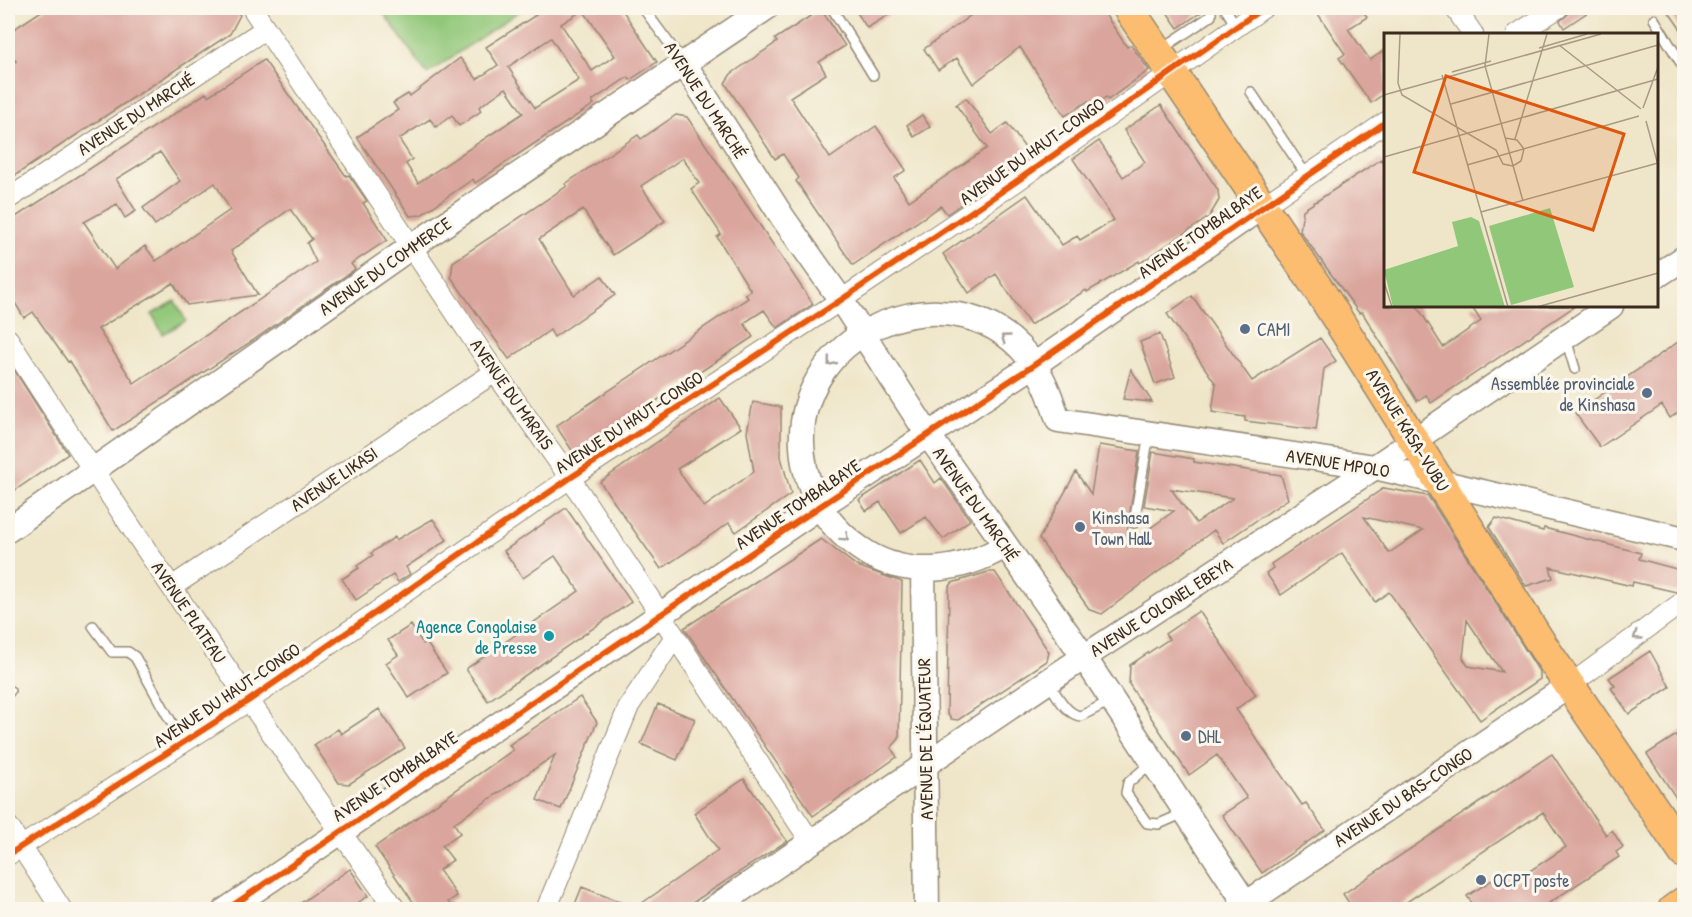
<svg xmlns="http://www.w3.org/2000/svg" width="1692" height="917" font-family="'Patrick Hand',sans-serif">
  <rect width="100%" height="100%" fill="#fbf7ec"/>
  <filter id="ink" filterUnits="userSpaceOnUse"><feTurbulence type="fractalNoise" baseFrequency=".0167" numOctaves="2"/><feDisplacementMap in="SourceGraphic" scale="12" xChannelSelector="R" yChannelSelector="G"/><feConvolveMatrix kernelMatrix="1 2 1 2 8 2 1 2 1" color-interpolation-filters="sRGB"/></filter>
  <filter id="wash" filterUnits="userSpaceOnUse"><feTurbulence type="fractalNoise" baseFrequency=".008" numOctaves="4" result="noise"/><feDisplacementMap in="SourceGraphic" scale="24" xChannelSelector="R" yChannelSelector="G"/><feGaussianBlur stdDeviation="1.35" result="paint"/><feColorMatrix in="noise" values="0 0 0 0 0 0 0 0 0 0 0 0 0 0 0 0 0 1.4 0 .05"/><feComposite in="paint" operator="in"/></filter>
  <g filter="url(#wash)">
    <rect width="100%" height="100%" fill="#efe6c9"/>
    <path fill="#91c778" stroke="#66784b" stroke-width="1.5" d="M380,8H524L427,74Z
      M175,301L186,321L163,334L152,314Z"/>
    <g id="blocks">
      <path fill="#daa59d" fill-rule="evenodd" d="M46,8H234L240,15L230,34L8,180V67L16,61L8,51V33Z
        M531,8H621L657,62L630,80L628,77L592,101L594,104L475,183L473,179L421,215L410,216L357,137L398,110L393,103L408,94L410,96L460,58L477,79L498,65L486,47L536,15ZM583,10L615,56L592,71L561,24ZM551,38L579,80L535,108L508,67ZM506,88L523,113L418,183L406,164L412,159L399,139L430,119L436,127L452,115L459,126L481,111L479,107Z
        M854,8H900L867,28Z
        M981,8H1101L1127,47L1131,45L1149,70L1108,100L1106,97L1092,107L1088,101L1065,116L1020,47L973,84L957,58L938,70L924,49Z
        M1164,8H1204V10L1178,28Z
        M1314,8H1361L1367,17L1348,29L1370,60L1386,49V92L1371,103L1339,58L1345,54Z
        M1570,8H1594L1564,28L1560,21L1568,14Z
        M1666,8H1684V34Z
        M821,9L845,46L819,62L826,74L790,97L830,158L876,126L906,170L894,178L909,201L987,148L956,105L966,98L992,134L1007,123L1031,156L947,214L941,206L853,265L796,181L799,178L783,154L775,159L725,83L731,74L777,42L775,39Z
        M264,60L346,176L349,175L367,201L363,203L387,240L351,264L355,269L252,341L113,431L70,361L68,362L33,312L24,318L8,291V222L206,93L208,96ZM160,152L180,181L143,208L155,225L215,183L230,210L156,261L145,246L115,269L84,222L117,204L125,218L136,211L116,179ZM290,209L312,239L307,243L316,262L134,383L98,329L173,283L187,305L258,295L231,251Z
        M1161,105L1218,190L1219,200L1209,217L1140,263L1139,261L1087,292L1086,290L1030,325L996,274L969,293L943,254L1027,195L1062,245L1077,236L1080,240L1114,220L1073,159L1099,141L1123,177L1145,162L1124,130Z
        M676,115L687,117L813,304L777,328L764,310L744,323L753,337L575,455L556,426L748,298L745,294L751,291L717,237L721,234L691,189L699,183L683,158L641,186L665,221L613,255L583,210L539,239L574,295L602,276L615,295L554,337L550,330L509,359L451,277L453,262L567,186L565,184L638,135L641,139Z
        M922,115L930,127L914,137L907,125Z
        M1381,159L1386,167V306H1417L1443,347L1481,321L1471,306H1575L1431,403L1426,395L1417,401L1362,312L1359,313L1300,231L1303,210Z
        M1192,296L1252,381L1320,338L1336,361L1324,369L1316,430L1245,421V417L1212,412L1216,384L1167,314Z
        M1160,334L1175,377L1155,384L1140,342Z
        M1684,338V408L1670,418L1662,405L1600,447L1575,413Z
        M8,360L68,454L8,495Z
        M1131,369L1152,402L1123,399Z
        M720,398L741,428L677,469L704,507L754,472L747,432L753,402L781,407V457L791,494L736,532L729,523L661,569L600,482Z
        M1099,445L1139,451L1125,546L1174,511L1144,506L1153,452L1194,459V462L1281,475L1288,499L1223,543L1214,530L1102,614L1090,610L1039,539L1076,472L1091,494ZM1171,489L1233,498L1196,523Z
        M920,460L935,483L941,478L970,520L943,539L926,517L901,533L880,502L866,511L859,500Z
        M1384,488L1428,496L1540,673V679L1480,720L1389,592L1375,602L1342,553L1281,595L1266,573L1273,568L1271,564ZM1364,517L1423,530L1389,553ZM1467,620L1502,672L1468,666L1463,658Z
        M566,508L631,602L488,701L466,669L579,591L555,556L523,578L504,551Z
        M1496,518L1543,531L1544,528L1641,553L1639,559L1684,571V589L1676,592L1633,582L1632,586L1550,567L1553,578L1526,586L1489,527Z
        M433,519L447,540L406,567L410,574L398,582L393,575L356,600L342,579L359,568L357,566L373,555L371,553L395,537L396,540Z
        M821,539L857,566L902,582L899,739L891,748L897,757L813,816L684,628Z
        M988,572H995L1049,652L1047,661L958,720L951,719L947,713L949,588L952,583Z
        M1199,611L1256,695L1236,709L1302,805L1306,803L1325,830L1262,873L1222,815L1247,798L1217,755L1189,775L1129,684L1130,665L1169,639L1165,634Z
        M411,625L423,644L426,642L447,673L409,698L386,663L398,655L388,640Z
        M1650,651L1670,687L1629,714L1611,688L1615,686L1609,678Z
        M580,697L597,722L561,809L537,800L555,755L454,823L460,833L442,846L453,860L439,870L457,896L448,902L453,909H418L375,847L513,750L509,745Z
        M658,704L695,719L677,760L641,744Z
        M379,709L405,748L349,784L339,783L314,745L338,729L341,734Z
        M1684,730V810L1647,754Z
        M1552,754L1606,835L1612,830L1623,847L1616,852L1619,857L1540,909H1476L1467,896L1503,873L1510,884L1566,847L1543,812L1396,909H1353L1343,894Z
        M744,779L787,841L683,909H573L582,887L635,908L718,850L694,813Z
        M350,869L368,896L359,902L366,909H292Z"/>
    </g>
  </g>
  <g filter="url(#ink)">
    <use href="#blocks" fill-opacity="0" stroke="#958874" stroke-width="1.5"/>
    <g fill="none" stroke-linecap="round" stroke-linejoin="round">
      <g stroke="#958874" stroke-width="12">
        <path id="service" d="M643,8L683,62
          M832,8L873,75
          M1225,8L1236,26
          M1654,19L1684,68
          M1160,50L1211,16V8
          M1251,92L1307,176
          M1566,339L1575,369
          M1134,523L1149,434
          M93,626L112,652H128L135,657L183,743
          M1048,682C1056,693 1066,715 1081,716L1110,701
          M8,693L10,691
          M1152,762L1128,783L1126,793L1147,823L1159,824L1184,813"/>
      </g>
      <g stroke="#958874" stroke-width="22">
        <path id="minor" d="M252,8L495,372L570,478L811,842
          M1455,8L1473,34
          M1517,34L1558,8
          M8,199L265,29
          M1263,206L1386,122
          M8,339C132,533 262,722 396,910
          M173,586L495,372
          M1570,685L1684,601
          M8,826L62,910
          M8,855L248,701L570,478L841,300L1014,183L1263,8
          M546,910L629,706L674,638"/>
      </g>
      <g stroke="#958874" stroke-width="27">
        <path id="tertiary" d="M683,62L783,218L841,300L929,436L1084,657L1250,910
          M1658,275L1684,258
          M8,530L411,247L766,8
          M1005,546C963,571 911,579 867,553C835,533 813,505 805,468C776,332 960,255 1035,366C1046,383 1052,401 1058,420L1375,467L1684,539
          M923,569L927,910
          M226,910L819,507L1034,365L1263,206
          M711,910L1084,657L1375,467L1611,306
          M1237,910L1570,685"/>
      </g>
      <g stroke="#958874" stroke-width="33">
        <path id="primary" d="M1128,8L1323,296L1542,645L1684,853
          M1673,910L1684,902"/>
      </g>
      <use href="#service" stroke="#fff" stroke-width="9"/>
      <use href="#minor" stroke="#fff" stroke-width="20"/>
      <use href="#tertiary" stroke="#fff" stroke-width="24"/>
      <use href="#primary" stroke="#fcbd6f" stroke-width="30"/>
      <g stroke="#fbf7ec" stroke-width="10">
        <path id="cycleway" d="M8,855L248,701L570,478L841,300L1014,183L1263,8
          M226,910L819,507L1034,365L1386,122"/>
      </g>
      <use href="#cycleway" stroke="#e8590c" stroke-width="6"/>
    </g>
    <defs><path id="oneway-chevron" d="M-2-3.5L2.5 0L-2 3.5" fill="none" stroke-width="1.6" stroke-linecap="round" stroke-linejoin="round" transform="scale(1.5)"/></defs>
    <g stroke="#a79f9a">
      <use href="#oneway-chevron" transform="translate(1005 338) rotate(-144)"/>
      <use href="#oneway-chevron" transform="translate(831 362) rotate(129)"/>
      <use href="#oneway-chevron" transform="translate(845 537) rotate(42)"/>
      <use href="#oneway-chevron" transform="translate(1637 636) rotate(144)"/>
    </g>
  </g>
  <g fill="#5c6f8a" stroke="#fbf7ec" stroke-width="2">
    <circle cx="1245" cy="329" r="6"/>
    <circle cx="1647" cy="393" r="6"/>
    <circle cx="1080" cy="527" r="6"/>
    <circle cx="1186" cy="736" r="6"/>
    <circle cx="1481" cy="880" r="6"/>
  </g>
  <circle fill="#0f9aa8" stroke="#fbf7ec" stroke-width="2" cx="549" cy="636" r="6"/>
  <g text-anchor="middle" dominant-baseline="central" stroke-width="6" stroke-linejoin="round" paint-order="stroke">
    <g font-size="18" fill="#3b2a1e" stroke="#fbf7ec">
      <text transform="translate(706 100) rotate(57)">AVENUE DU MARCHÉ</text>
      <text transform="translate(136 114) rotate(-33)">AVENUE DU MARCHÉ</text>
      <text transform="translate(1032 151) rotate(-35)">AVENUE DU HAUT-CONGO</text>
      <text transform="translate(1200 232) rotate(-35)">AVENUE TOMBALBAYE</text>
      <text transform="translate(385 266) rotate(-35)">AVENUE DU COMMERCE</text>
      <text transform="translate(512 394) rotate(55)">AVENUE DU MARAIS</text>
      <text transform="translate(629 422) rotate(-33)">AVENUE DU HAUT-CONGO</text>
      <text transform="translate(1408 430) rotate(58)">AVENUE KASA-VUBU</text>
      <text transform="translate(1338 463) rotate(9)">AVENUE MPOLO</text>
      <text transform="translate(334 479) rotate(-34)">AVENUE LIKASI</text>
      <text transform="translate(798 504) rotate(-34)">AVENUE TOMBALBAYE</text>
      <text transform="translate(976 504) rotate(55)">AVENUE DU MARCHÉ</text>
      <text transform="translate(1161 607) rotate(-33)">AVENUE COLONEL EBEYA</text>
      <text transform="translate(189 612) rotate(56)">AVENUE PLATEAU</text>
      <text transform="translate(227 695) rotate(-34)">AVENUE DU HAUT-CONGO</text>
      <text transform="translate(925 739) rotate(-91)">AVENUE DE L'ÉQUATEUR</text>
      <text transform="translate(395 776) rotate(-34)">AVENUE TOMBALBAYE</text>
      <text transform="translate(1403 797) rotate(-34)">AVENUE DU BAS-CONGO</text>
    </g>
    <g font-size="18" fill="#4e5e75" stroke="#fbf7ec" text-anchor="start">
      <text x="1257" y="329">CAMI</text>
      <text x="1635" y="383" text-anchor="end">Assemblée provinciale<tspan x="1635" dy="21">de Kinshasa</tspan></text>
      <text x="1092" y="517">Kinshasa<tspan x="1092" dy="21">Town Hall</tspan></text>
      <text x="1198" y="736">DHL</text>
      <text x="1493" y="880">OCPT poste</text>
    </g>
    <g font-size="18" fill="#0d838f" stroke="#fbf7ec" text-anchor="end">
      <text x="537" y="626">Agence Congolaise<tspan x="537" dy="21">de Presse</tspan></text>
    </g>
  </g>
  <g transform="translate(1384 33)">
    <rect width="274" height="274" fill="#efe6c9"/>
    <path d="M166,175L190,254L127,272L105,193ZM87,184L95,188L121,274H9L0,237L74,213L68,189Z" fill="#91c778"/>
    <path fill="none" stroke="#a79b85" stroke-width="1.5" d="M16,1L14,50L18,62L112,117L119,131L129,133L137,128L140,116L133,107L121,105M105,1L101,33L139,168M175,12L257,76M155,15L203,1M68,39L107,28M58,42L124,274M0,62L217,1M67,71L274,12M259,75L274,34M262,88L274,132M131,106L163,1M0,124L274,46M83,132L255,83M97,179L274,130M0,249L8,274M153,274L274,240"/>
    <path fill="#df570d" fill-opacity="0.15" stroke="#df570d" stroke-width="3" d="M62,43L240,101L209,197L30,139Z"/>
    <rect width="274" height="274" fill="none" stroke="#3b2a1e" stroke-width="3"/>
  </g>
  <rect width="1692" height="917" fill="none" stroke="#fbf7ec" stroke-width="30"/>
</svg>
